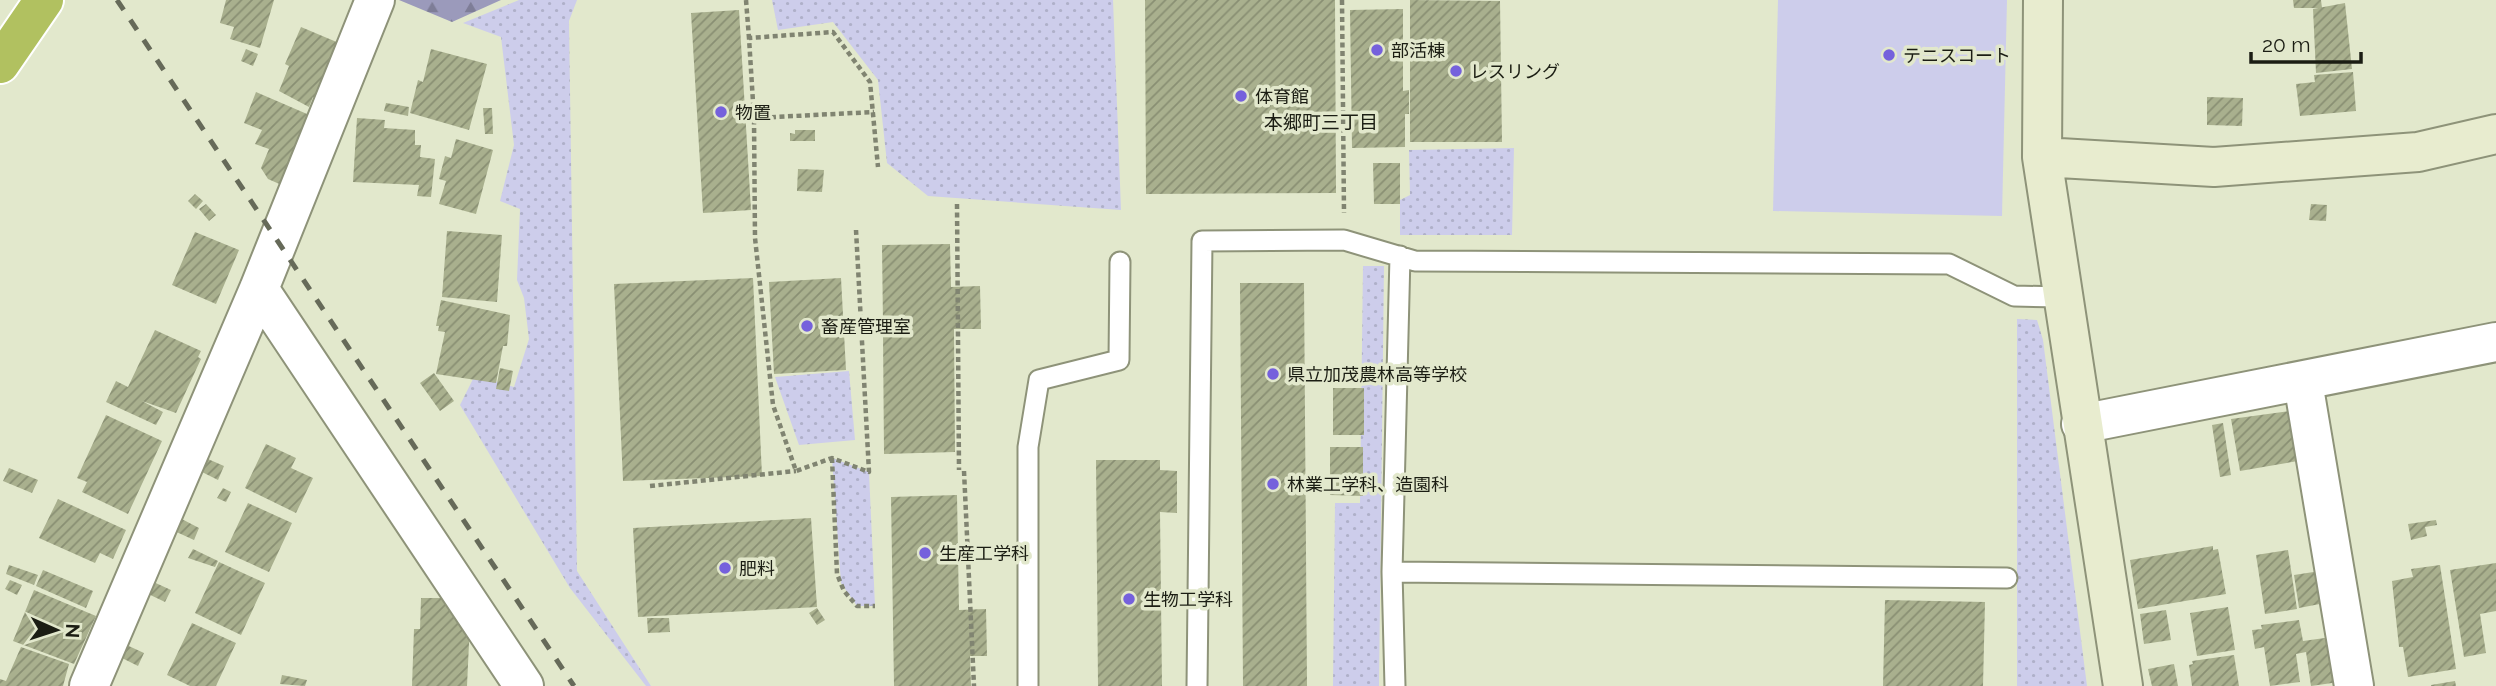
<svg xmlns="http://www.w3.org/2000/svg" width="2496" height="686" font-family="Raleway,'Noto Sans JP',sans-serif">
  <defs>
    <pattern id="grass-dots" width="8" height="8" patternUnits="userSpaceOnUse" patternTransform="scale(1.75)"><rect width="8" height="8" fill="#cdcdeb"/><path d="M2 2h.1M6 6h.1" fill="none" stroke="#afb0c9" stroke-width="1.8" stroke-linecap="round"/></pattern>
    <pattern id="forest-firs" width="22" height="20" patternUnits="userSpaceOnUse" patternTransform="scale(1.75)"><rect width="22" height="20" fill="#9b9abb"/><path d="M5 1l3.5 6h-7zM16 11l3.5 6h-7z" fill="#7e7d97"/></pattern>
    <pattern id="building-hatch" width="6" height="6" patternUnits="userSpaceOnUse" patternTransform="scale(1.75)"><rect width="6" height="6" fill="#a9b08e"/><path d="M-1 1l2-2M0 6l6-6M5 7l2-2" fill="none" stroke="#898f73"/></pattern>
  </defs>
  <rect width="100%" height="100%" fill="#e2e8cc"/>
  <path fill="url(#grass-dots)" d="M519,0H577L569,21L577,571L651,686H646L570,588L460,405L475,375L514,387L529,339L524,298L517,280L520,209L500,201L514,145L501,37L463,23Z
    M772,0H1113L1121,210L928,196L887,163L878,80L833,22L778,30Z
    M1514,148L1512,235H1400V200L1410,195L1409,150Z
    M1363,266H1384L1379,686H1333L1335,503H1360Z
    M2017,319L2037,320L2043,340L2087,686H2017Z
    M849,371L855,440L799,445L775,377Z
    M832,458L869,472L875,606H857L841,583Z"/>
  <path fill="url(#forest-firs)" d="M399,0H501L452,22Z"/>
  <path fill="#cdcdeb" d="M1778,0H2007L2002,216L1773,211Z"/>
  <path fill="url(#building-hatch)" d="M226,0H274L260,48L230,39L234,27L220,23Z
    M1145,0H1335L1336,193L1146,194Z
    M1410,0L1500,1L1502,142H1410Z
    M2293,0H2321L2322,8H2294Z
    M2345,3L2352,69L2316,73L2313,9Z
    M1403,9V91L1409,90V114H1405V147L1352,148L1350,10Z
    M739,10L751,210L703,213L691,13Z
    M301,27L339,43L316,99L313,97L309,107L279,91L289,66L285,64Z
    M246,49L258,54L253,66L241,61Z
    M431,49L487,64L469,130L410,113L418,80L423,82Z
    M2353,72L2356,111L2300,116L2296,84L2315,82L2314,75Z
    M256,92L314,117L284,186L268,179L261,168L269,149L255,144L262,130L244,123Z
    M2207,97L2243,98L2242,126L2207,125Z
    M386,103L409,107L408,116L384,111Z
    M483,108H492L493,134H485Z
    M357,118L385,120L384,128L415,130V145H421L420,157L435,159L431,197L417,196L419,185L353,182Z
    M795,130H815V141H790V133L795,134Z
    M456,139L493,150L476,214L439,204L446,181L439,179L445,156L451,158Z
    M1373,163H1400V204H1374Z
    M798,169L824,170L822,192L797,191Z
    M195,194L203,201L196,209L188,201Z
    M206,204L216,215L209,221L199,209Z
    M2311,204L2327,205L2326,221L2309,220Z
    M447,231L502,235L497,302L442,297Z
    M195,232L239,250L216,304L172,285Z
    M950,244L951,287L980,286L981,329H954L955,452L884,454L883,335H855V324H883L882,245Z
    M753,278L762,476L623,481L614,284Z
    M841,278L846,370L774,374L769,282Z
    M1240,283H1304L1307,686H1243Z
    M441,300L510,315L507,346H503L496,383L436,374L445,332L438,331L439,326H436Z
    M155,330L201,351L198,357L201,359L176,413L142,401L163,412L156,425L106,402L116,381L128,387Z
    M500,368L513,371L509,391L496,389Z
    M434,373L454,401L440,411L420,383Z
    M1333,388H1364V435H1333Z
    M2289,411L2298,461L2240,471L2231,419Z
    M106,415L162,441L128,514L82,492L87,482L77,478Z
    M2223,423L2231,475L2220,477L2212,425Z
    M266,444L296,458L291,468L313,478L296,513L245,488Z
    M1330,447H1363V496L1330,495Z
    M201,456L224,466L218,480L194,468Z
    M1096,460H1160V470L1177,471V513L1160,512L1162,686H1098Z
    M9,468L38,480L32,493L3,481Z
    M223,488L231,492L226,502L217,498Z
    M957,495L959,610L986,609L987,656H970L971,686H894L891,497Z
    M58,499L126,530L113,559L100,553L95,563L39,538Z
    M248,503L292,523L269,572L225,552Z
    M176,516L199,528L194,540L170,529Z
    M811,518L817,607L638,617L633,528Z
    M2436,520L2437,525L2425,527L2427,536L2411,540L2408,524Z
    M2213,546V550L2218,549L2226,594L2138,609L2130,560Z
    M193,549L218,561L215,567L188,558Z
    M2288,550L2297,609L2265,614L2256,555Z
    M219,562L265,583L241,635L195,613Z
    M2496,563V611L2480,614L2486,653L2464,657L2450,570Z
    M9,565L38,575L34,585L6,574Z
    M2440,565L2456,669L2408,677L2403,647H2399L2392,581L2413,577L2411,569Z
    M43,570L93,591L86,608L36,586Z
    M2320,571L2325,603L2299,608L2294,575Z
    M147,579L171,590L165,602L142,591Z
    M10,580L22,585L17,595L5,589Z
    M34,590L96,616L74,664L13,641Z
    M421,598H457L456,621L470,622L467,686H412L414,629H420Z
    M1885,600L1985,602L1983,686H1883Z
    M2228,607L2235,650L2197,656L2190,613Z
    M817,608L825,620L817,625L809,613Z
    M2166,610L2171,640L2144,644L2140,614Z
    M647,618H669L670,632L648,633Z
    M2299,620L2303,641L2332,637L2339,682L2311,686L2306,652L2296,654L2300,682L2270,686L2264,647L2255,649L2252,630L2262,629L2261,625Z
    M192,623L236,643L216,686H190L167,675Z
    M120,642L144,653L138,666L114,654Z
    M21,647L69,664L63,686H0V679L6,681Z
    M2234,655L2239,686H2192L2189,665L2193,664L2192,661Z
    M2174,664L2178,686H2152L2148,669Z
    M282,675L307,680L305,686L280,684Z
    M2455,681L2456,686H2431V685Z"/>
  <g fill="none" stroke-linecap="round" stroke-linejoin="round">
    <g stroke="#8e9379" stroke-width="23">
      <path id="lane" d="M1392,572L2007,578
        M1028,686V447L1039,380L1119,360L1120,262
        M1197,686L1202,241L1344,240L1415,261L1949,264L2014,296L2062,297
        M1395,686L1392,572L1400,256"/>
    </g>
    <g stroke="#8e9379" stroke-width="42">
      <path id="street" d="M259,289L524,686
        M2303,382L2354,686
        M2081,424L2496,342
        M89,686L259,289L375,0"/>
    </g>
    <g stroke="#8e9379" stroke-width="42">
      <path id="secondary" d="M2043,0L2042,157L2123,686
        M2042,157L2214,167L2418,152L2496,134"/>
    </g>
    <g stroke="#fff" stroke-width="42">
      <path id="highway" d="M0,64L44,0"/>
    </g>
    <path stroke="#808471" stroke-width="4.5" stroke-dasharray="5 3.5" stroke-linecap="butt" d="M746,0L749,38
      M1342,0L1344,213
      M754,118L874,112
      M957,204L959,470
      M856,230L869,472L832,458L796,471L773,405L755,238L754,118L749,38L833,32L870,82L878,167
      M832,458L837,574L844,591L857,606H875
      M964,471L974,686
      M650,486L796,471"/>
    <use href="#lane" stroke="#fff" stroke-width="19"/>
    <use href="#street" stroke="#fff" stroke-width="38"/>
    <use href="#secondary" stroke="#e8eccf" stroke-width="38"/>
    <use href="#highway" stroke="#b1c160" stroke-width="38"/>
    <path stroke="#666a59" stroke-width="5" stroke-dasharray="12 12" stroke-linecap="butt" d="M117,0L574,686"/>
  </g>
  <g fill="#7561dc" stroke="#e2e8cc" stroke-width="2.5">
    <circle cx="1377" cy="50" r="7"/>
    <circle cx="1889" cy="55" r="7"/>
    <circle cx="1456" cy="71" r="7"/>
    <circle cx="1241" cy="96" r="7"/>
    <circle cx="721" cy="112" r="7"/>
    <circle cx="807" cy="326" r="7"/>
    <circle cx="1273" cy="374" r="7"/>
    <circle cx="1273" cy="484" r="7"/>
    <circle cx="925" cy="553" r="7"/>
    <circle cx="725" cy="568" r="7"/>
    <circle cx="1129" cy="599" r="7"/>
  </g>
  <g text-anchor="middle" dominant-baseline="central" stroke-width="7" stroke-linejoin="round" paint-order="stroke">
    <g font-size="18" fill="#1b1d13" stroke="#e2e8cc" text-anchor="start">
      <text x="1391" y="50">部活棟</text>
      <text x="1903" y="55">テニスコート</text>
      <text x="1470" y="71">レスリング</text>
      <text x="1255" y="96">体育館</text>
      <text x="735" y="112">物置</text>
      <text x="821" y="326">畜産管理室</text>
      <text x="1287" y="374">県立加茂農林高等学校</text>
      <text x="1287" y="484">林業工学科、造園科</text>
      <text x="939" y="553">生産工学科</text>
      <text x="739" y="568">肥料</text>
      <text x="1143" y="599">生物工学科</text>
    </g>
    <g font-size="19" fill="#1b1d13" stroke="#e2e8cc">
      <text x="1321" y="122">本郷町三丁目</text>
    </g>
  </g>
  <g transform="translate(56 630) rotate(93)" stroke="#e2e8cc" stroke-width="5" paint-order="stroke">
  <path d="M0-5L12 26L0 18L-12 26Z" fill="#1b1d13"/>
  <text y="-10" font-size="19" font-weight="bold" text-anchor="middle" fill="#1b1d13">N</text>
  </g>
  <path d="M2251 52v10h110v-10" fill="none" stroke="#1b1d13" stroke-width="3.5"/>
  <text x="2262" y="52" font-size="21" fill="#1b1d13" stroke="#e2e8cc" stroke-width="5" paint-order="stroke">20 m</text>
</svg>
